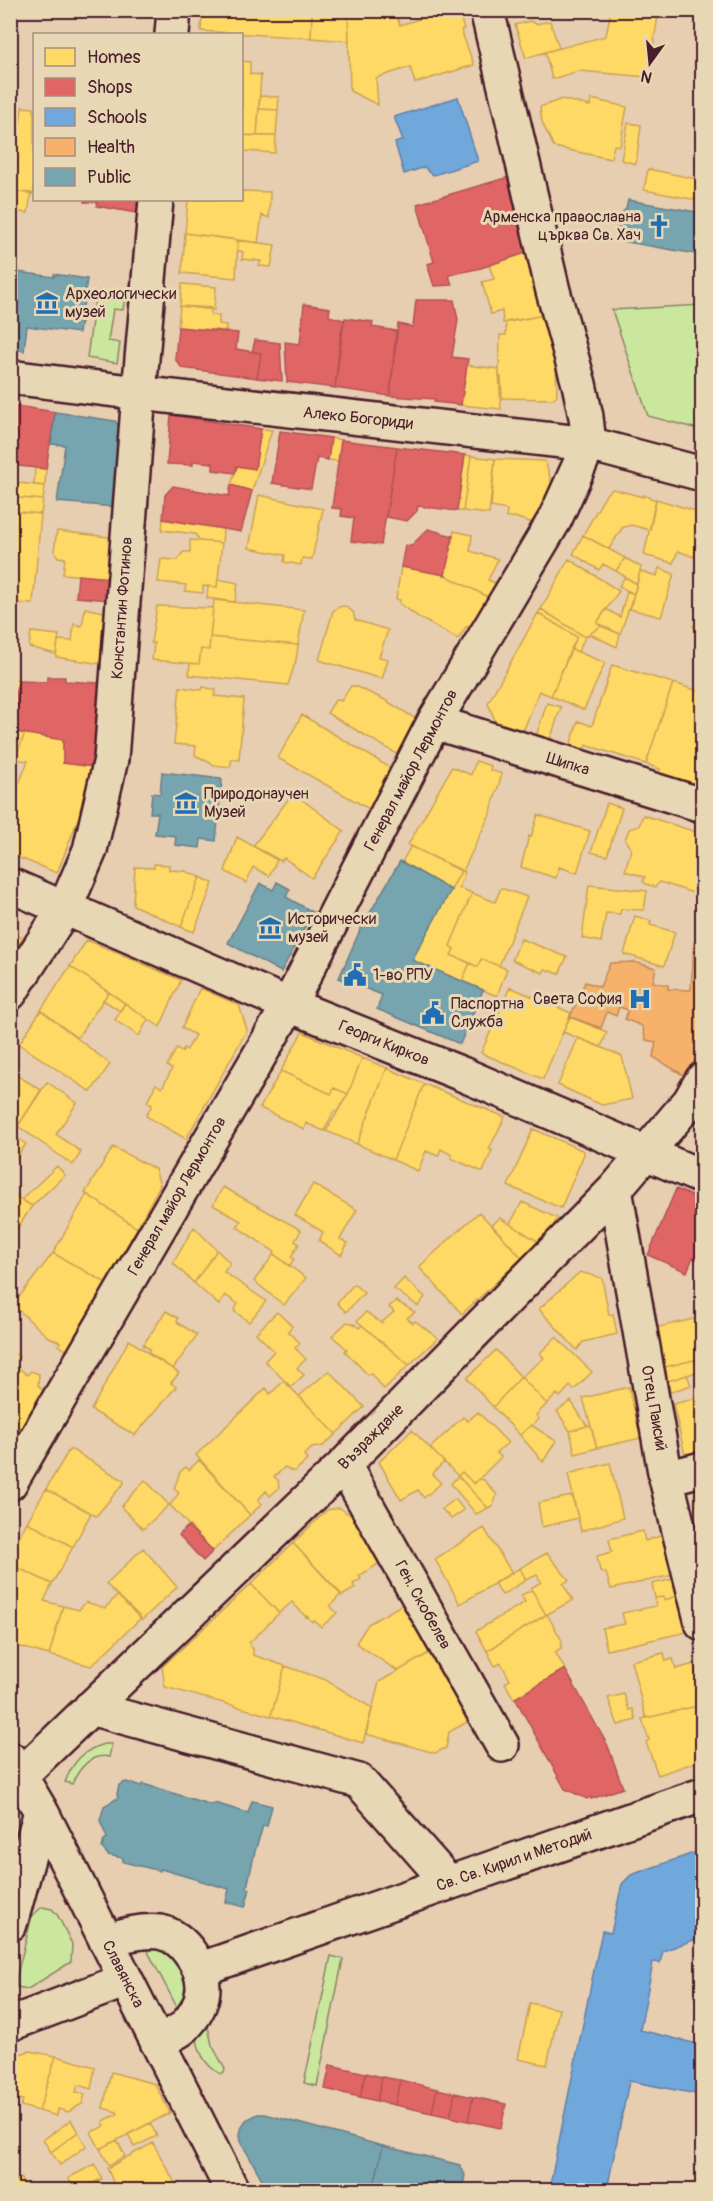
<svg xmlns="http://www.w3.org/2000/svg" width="713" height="2201" font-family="Pangolin,sans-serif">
  <rect width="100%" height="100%" fill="#e7ceb1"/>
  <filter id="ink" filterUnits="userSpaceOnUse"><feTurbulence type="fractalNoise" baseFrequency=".0167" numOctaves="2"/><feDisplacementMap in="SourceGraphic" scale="12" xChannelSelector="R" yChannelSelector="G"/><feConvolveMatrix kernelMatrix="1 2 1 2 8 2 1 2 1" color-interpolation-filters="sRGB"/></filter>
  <g filter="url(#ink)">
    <path fill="#cbe79e" stroke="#8a8364" stroke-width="1.5" d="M96,291L125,295L123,310L113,309L108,341L120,343L117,363L87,358Z
      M702,305V430L648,416L612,310Z
      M104,1744H112L109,1757C91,1752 78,1770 72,1784L65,1782C73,1762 83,1750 104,1744Z
      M42,1907L52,1909L58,1916L72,1944L71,1962L28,1989L17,1987L16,1979L32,1916Z
      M145,1946L178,1949L194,1985L179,2011Z
      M331,1956L343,1959L317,2086L304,2083Z
      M207,2022L212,2045L225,2069L224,2072L221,2074C204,2066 196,2048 197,2031Z"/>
    <path fill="#ffd966" stroke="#c9a154" stroke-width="1.5" d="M202,10H312L311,38L201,31Z
      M312,10H348L349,41L311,38Z
      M348,10H397L399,15H396L400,25L448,10H458L464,29L461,30L474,65L415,83L410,67L376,78L378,105L350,91Z
      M512,10H539L514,17Z
      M611,10H659L648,77L579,71L552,79L545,52L606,36Z
      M530,21L536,24L550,21L559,48L526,58L515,25Z
      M242,61L250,62V74L261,75L257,136L242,135Z
      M260,96L279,97L278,110L259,109Z
      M562,99L590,106L591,99L627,107L620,146L614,145L611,159L554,147L542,122L540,107Z
      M22,107L34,108V194L13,191Z
      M259,109L278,110L276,136H257Z
      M10,110H21L13,191H10Z
      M628,123L641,125L636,164L621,160Z
      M242,135L276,136L275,153L242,151V158Z
      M648,169L702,180V201L644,190Z
      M10,191L31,193L28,213L10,211Z
      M242,191L270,192L269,218L262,215L258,243L185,233L188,200H242Z
      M185,233L238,240L236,278L182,273Z
      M238,240L275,245L271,267L259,266L261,261L242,259L243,252L237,250Z
      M532,251L550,314L503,323L502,311L491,314L482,282L494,279L489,265Z
      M182,284L216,287L214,310L180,306Z
      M180,306L211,308V315L219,316V324L226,325V331L178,327Z
      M550,314L555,334L557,395L553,399L502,398L501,377H499L500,335H506V322Z
      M466,365L499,369L501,409L461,405Z
      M261,429L272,430L252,491L231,485L237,466L255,469Z
      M331,438L341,440L338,461L328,460Z
      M465,455L471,456L463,511H457Z
      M471,456L495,459L489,514L463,511Z
      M495,459L545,461L553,487L533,523L514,517L506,518L507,510L491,507Z
      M35,468L46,469L45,486L34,485Z
      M10,482L45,486L43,500L10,497Z
      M613,489L643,497V495L656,500L650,530L631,525L622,528L609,549L583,535L607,493Z
      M259,495L323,509L312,559L302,558L301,565L284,562L285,555L249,548Z
      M10,497L43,500L41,514L10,511Z
      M656,499L702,513V530L694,557L678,551L673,563L644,555Z
      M10,511L41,514L33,604L10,603Z
      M163,519L223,529L222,543L200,541L195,534L162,530Z
      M57,531L109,537L113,542L110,578L63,574L65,558L58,557L54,551Z
      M454,531L472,535L470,551L498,559L488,580L498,584L490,598L445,575Z
      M583,535L625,558L616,571L603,564L599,570L573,554Z
      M190,540L222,543L217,587L203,586V593L185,591L186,585L158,582L161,559L178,560L183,552H190Z
      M625,558L641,567L637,584L616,571Z
      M569,559L619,591L597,623L601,626L585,637L541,609Z
      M401,567L445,575L490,598L477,621L466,627L458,639L420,618L399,603L400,600L396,599Z
      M659,568L674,574L661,617L630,609L640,571L657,576Z
      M625,577L637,584L634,594L619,586Z
      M218,579L238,583L235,602L207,598L208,586L217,587Z
      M627,591L634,594L620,634L597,623L606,609L620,617Z
      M214,600L304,610L298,645L210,637Z
      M157,606L213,608L209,650L201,649L199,664L152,660L154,643H151Z
      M345,606L353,612L355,620L388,630L379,657L388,659L382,679L319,660L333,611L339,607Z
      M85,608L108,613L102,664L56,657L58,640L72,641L74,624L82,626Z
      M541,609L585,637L578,652L571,649L577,637L538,613Z
      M538,613L577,637L551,696L539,691L522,734L498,728L488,703Z
      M702,619V640L693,626Z
      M601,626L620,634L617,647L590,634Z
      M31,632L59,635L56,654L29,647Z
      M210,637L298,645L296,660L288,685L189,675L190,663L199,664L201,649L209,650Z
      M571,649L605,663L584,710L551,696Z
      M612,665L673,683L646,764L586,745L583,753L569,750L578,721L592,726Z
      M10,678L19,681L10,708Z
      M673,683L702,692V793L657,778L660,769L646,764Z
      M351,686H355L385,700L421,722L402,757L327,713L336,699L341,701Z
      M180,687L202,690L203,687L216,690L214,696L244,699L239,760L232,759L230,767L214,765L195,755L196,746L174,744Z
      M547,703L561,707L549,743L535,739Z
      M302,715L394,770L371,810L278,758Z
      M14,732L25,733L15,759H10V741Z
      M25,733L63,740V763L94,767L93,781L57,873L10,854V806L28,761L15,759Z
      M476,761L491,766L490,770L502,774L490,814L463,871L408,845L452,767L471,775Z
      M293,793L344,831L312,878L284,858L281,861L253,846Z
      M607,803L622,808L607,856L591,852Z
      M538,815L590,831L577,873L559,867L556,878L521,867L529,836L531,837Z
      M643,815L702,834V896L660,882L655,887L646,884L643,881L645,877L625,871L631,849L625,840L629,829L639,826Z
      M237,837L277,860L269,876L253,867L246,883L225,871Z
      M411,846L461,871L451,890L402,862Z
      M154,864L169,865V870L185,871L200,877L181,927L133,905L135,867L154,868Z
      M461,871L465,872L459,888L472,893L450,946L454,949L451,955L470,963L462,981L412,960Z
      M200,877L213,883L194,932L181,927Z
      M589,885L647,891L644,910L621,909L620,914L606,913L601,942L582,938Z
      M501,888L527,897L499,966L481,959L478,967L451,955L454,949L450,946L472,893L495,902Z
      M635,916L651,921L650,925L675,932L664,966L624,954Z
      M10,931L24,939L10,963Z
      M521,939L567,957L559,974L545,969L543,973L512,960Z
      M87,940L181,980L160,1027L70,966Z
      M481,959L507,969L497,996L462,981L470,963L478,967Z
      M70,966L109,992L77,1038L41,1010Z
      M510,987L571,1013L543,1079L481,1053Z
      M200,988L239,1005L247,1030L186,1139L146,1116L152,1105L147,1102L156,1084L162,1088L172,1069L167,1066L177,1048L182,1052L184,1048L187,1050L195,1035L182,1028Z
      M109,992L125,1003L120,1011L103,1000Z
      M125,1003L148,1019L139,1036L115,1020Z
      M41,1010L110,1064L91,1092L19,1044Z
      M570,1017L607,1032L601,1047L563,1032Z
      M302,1032L362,1058L348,1094L334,1088L331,1094L281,1071Z
      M578,1038L622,1056L632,1099L602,1105L558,1085Z
      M362,1058L387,1068L357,1144L326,1131L348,1094Z
      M387,1068L424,1084L393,1160L357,1144Z
      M10,1071L41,1090L18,1126L10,1122Z
      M281,1071L331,1094L334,1088L348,1094L337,1112L334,1111L324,1131L306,1123L304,1129L260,1108Z
      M47,1082L77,1103L56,1134L81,1152L73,1165L18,1126Z
      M424,1084L505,1117L489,1149L492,1150L483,1172L451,1158L452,1155L441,1149L438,1156L426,1151L418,1171L393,1160Z
      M533,1129L584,1151V1154L561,1208L508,1186Z
      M10,1133L26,1144L10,1167Z
      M113,1147L155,1169L160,1185L137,1228L85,1193Z
      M57,1166L65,1175L32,1206L21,1200Z
      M313,1184L357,1210L340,1239L348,1243L341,1255L319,1241L323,1232L295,1215Z
      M223,1187L301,1230L295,1241L299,1244L291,1257L294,1259L289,1266L274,1254L275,1252L237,1227L241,1221L213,1205Z
      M10,1193L32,1206L15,1232L10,1229L12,1212Z
      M87,1194L137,1228L106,1283L53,1253Z
      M522,1202L557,1218L552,1229L539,1242L510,1224Z
      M479,1212L522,1258L462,1314L419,1267Z
      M500,1218L510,1224L539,1242L522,1258L492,1225Z
      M194,1227L217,1250L194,1283L173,1263Z
      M217,1250L230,1263L224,1272L266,1301L249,1322L234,1311L238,1304L225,1295L219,1305L194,1283Z
      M53,1253L106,1283L67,1351L59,1345L60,1342L47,1336L13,1305Z
      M274,1254L306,1278L284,1305L254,1281Z
      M580,1272L602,1278L609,1315L613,1314L617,1334L583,1342L577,1350L539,1309Z
      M404,1278L425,1297L418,1306L394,1289Z
      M354,1284L364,1293L346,1312L337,1303Z
      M396,1301L415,1312L407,1318L413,1323L415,1321L438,1338L409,1365L357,1321L366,1312L381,1323L394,1312L389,1307Z
      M166,1311L178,1318L177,1322L197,1335L173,1369L148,1354L150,1349L143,1345Z
      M277,1312L292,1326L288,1331L300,1343L295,1348L306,1359L297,1368L304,1375L291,1387L265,1361L274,1351L256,1333Z
      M702,1317V1358L665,1367L655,1328Z
      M347,1322L354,1324L359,1328L362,1325L409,1365L384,1389L370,1373L368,1375L345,1351L347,1349L332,1336Z
      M556,1337L592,1372L574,1390L570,1386L560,1397L557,1394L547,1404L521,1377L544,1358L540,1353Z
      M129,1340L179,1373L171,1383L176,1387L135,1435L91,1410Z
      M10,1350L19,1357L13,1363L27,1375L31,1371L39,1374L38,1385L44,1392L10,1450Z
      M496,1350L521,1377L493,1407L467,1378Z
      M694,1360L700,1371L668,1381L665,1367Z
      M329,1371L364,1407L336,1434L299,1396Z
      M687,1375L691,1385L670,1392L668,1381Z
      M521,1377L547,1404L536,1415L539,1419L520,1435L493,1407Z
      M284,1381L336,1434L323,1446L312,1448L304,1455L307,1460L295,1471H291L285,1467L274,1477L278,1480L279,1488L270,1496L266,1491L258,1500L262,1504L250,1515L196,1455L266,1388L270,1394Z
      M629,1387L641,1438L597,1448L583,1398Z
      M702,1397V1451L685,1455L673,1404Z
      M571,1401L587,1426L570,1431L557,1411Z
      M478,1412L508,1443L496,1452L501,1457L474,1484L462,1472L458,1476L430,1448L463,1417L468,1421Z
      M531,1425L556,1441L543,1462L520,1435Z
      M587,1426H591L597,1448L575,1454L570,1431Z
      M412,1430L444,1462L432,1474L441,1483L424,1498L418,1490L401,1500L379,1462Z
      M69,1450H72L123,1480L124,1483L96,1516L46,1489Z
      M199,1460L250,1515L213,1551L170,1505L179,1493L174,1489L180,1472L186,1467L189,1470Z
      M610,1463L623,1518L581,1531L568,1474Z
      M462,1472L474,1484L478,1479L484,1480L497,1495L493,1505L488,1508L458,1476Z
      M458,1476L488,1508L476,1514L451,1484Z
      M145,1480L169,1505L143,1529L121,1507Z
      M46,1489L91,1513L73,1547L27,1522Z
      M702,1493V1526L695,1494Z
      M572,1496L578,1518L542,1527L538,1503Z
      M455,1499L464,1510L451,1519L442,1509Z
      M340,1508L350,1515L352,1514L380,1563L359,1576L361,1579L353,1584L355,1588L342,1596L293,1543L327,1510Z
      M27,1522L73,1547L52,1584L10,1564V1553Z
      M484,1528L512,1573L460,1604L435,1559Z
      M643,1531L645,1541L663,1535L673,1575L611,1589L606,1573L600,1571L597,1556L612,1552L609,1539Z
      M293,1543L341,1594L330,1606L337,1613L321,1627L314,1620L312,1622L307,1616L306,1617L292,1602L279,1613L251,1584Z
      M143,1548L177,1587L142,1620L106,1584Z
      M547,1553L569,1580L563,1584L573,1600L546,1615L531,1588L541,1582L537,1575L526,1580L520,1568Z
      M10,1564L52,1584L44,1601L63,1606L49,1655L10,1644Z
      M520,1568L526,1580L502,1595L494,1583Z
      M674,1579L678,1596L664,1600L663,1597L655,1598L652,1584Z
      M251,1584L279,1613L249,1643L253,1649V1655L285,1666L271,1716L165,1687L162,1667Z
      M532,1590L546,1615L487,1651L476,1631L525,1602L521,1595Z
      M118,1595L141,1618L91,1666L49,1655L63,1606L79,1610L86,1602L105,1608Z
      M678,1596L687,1632L607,1650L602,1628L625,1624L622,1613L656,1606L655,1598L663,1597L664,1600Z
      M403,1604L431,1652L398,1671L356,1643L368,1624Z
      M547,1614L562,1641L561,1648L555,1652L565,1669L514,1699L505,1683L510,1680L501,1663L495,1666L487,1651Z
      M431,1652L471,1720L449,1732L446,1748L435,1753L366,1734L379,1682Z
      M664,1653L666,1661L673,1659L676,1669L694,1664L702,1705L646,1718L631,1661Z
      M285,1666L326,1680L372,1708L363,1743L271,1716Z
      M624,1694L629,1710L633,1709L636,1720L618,1725L608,1698Z
      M702,1705V1760L658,1775L646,1742L649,1740L642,1719Z
      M530,2003L559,2009L547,2065L518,2059Z
      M30,2051L56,2056L39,2111L21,2106L23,2100L12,2098L10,2091V2057Z
      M56,2056L95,2067L91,2089L78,2085L76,2092L85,2094L82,2104L68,2112L58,2109L57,2116L39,2111Z
      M111,2072L155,2084L170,2113L100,2149L91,2132L105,2126L103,2121L118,2114L117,2112L103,2108Z
      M71,2120L78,2132L51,2152L43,2140Z
      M150,2123L157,2136L134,2147L128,2134Z
      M78,2132L86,2146L60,2165L51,2152Z
      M117,2140L125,2156L109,2165L100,2149Z
      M153,2143L176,2185L165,2190H105L115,2186L107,2168Z
      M95,2164L102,2179L75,2190L68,2178Z
      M20,2178L28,2190H10V2182L11,2184Z
      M97,2181L103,2190H79Z"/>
    <path fill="#e06666" stroke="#b35154" stroke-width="1.5" d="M509,177L532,251L481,268L449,275L452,285L434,286L427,264L434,262L417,204Z
      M84,200H138L137,213L97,206V202H84Z
      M416,300H454L458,320L452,357L468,359L461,405L434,402L435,399L390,396L398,324L413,327Z
      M304,304L330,308L329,316L344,320L335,388L287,382L285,342L300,344Z
      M345,318L373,322L372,327L396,331L390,396L335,388L341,332Z
      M178,327L238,333L236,349L261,353L257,378L182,368L175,359Z
      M255,340L280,343L282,381L257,378L261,353L252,352Z
      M10,405L55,412L46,469L10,465Z
      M171,415L261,429L255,469L237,466L235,473L213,470V463L193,461V465L167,464Z
      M280,431L331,438L328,460L317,458L311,489L272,483Z
      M341,440L397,447L381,545L351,541L354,518L341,516L342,509L332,508Z
      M397,447L465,455L457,511L418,506L417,511L407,521L386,517Z
      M231,485L252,491L241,532L163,519L165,495L173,486L229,496Z
      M428,529L453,536L445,575L401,567L405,545L411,546Z
      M78,575L110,578L109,600L76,597Z
      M47,677H65V681L100,683L94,767L63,763V740L10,731V708L19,681L47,682Z
      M676,1189L702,1200V1262L693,1257L687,1272L648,1255Z
      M188,1526L213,1551L203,1561L179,1535Z
      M565,1669L608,1746L623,1788L591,1799L590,1797L587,1799L565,1789L515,1698Z
      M330,2065L366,2073L360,2097L325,2089Z
      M366,2073L382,2077L377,2101L360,2097Z
      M382,2077L400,2080L395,2105L377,2101Z
      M400,2080L437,2089L432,2113L395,2105Z
      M437,2089L455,2093L450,2117L432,2113Z
      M455,2093L473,2097L468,2121L450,2117Z
      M473,2097L506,2104L501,2128L468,2121Z"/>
    <path fill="#6fa8dc" stroke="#647fa7" stroke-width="1.5" d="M458,97L478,161L434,175L428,172L425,167L404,174L395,143L403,140L394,117Z
      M702,1850V1937L663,1951L660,1963L653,1962L640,2030L702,2045V2095L629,2081L607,2190H549L602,1931L611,1933L622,1884L631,1875Z"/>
    <path fill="#f6b26b" stroke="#c28658" stroke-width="1.5" d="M698,936L702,939V1048L685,1076L653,1057L656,1042L646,1040L642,1026L625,1019L628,1010L619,1007L616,1016L607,1012L601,1028L570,1017L585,982L600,987L610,963L634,962L656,968L653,982L668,985V989L691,990L694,943Z"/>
    <path fill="#76a5af" stroke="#697d87" stroke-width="1.5" d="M628,200L702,213V255L621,241L622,234L617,229L616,218L626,209Z
      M10,271L54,277V274L87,279L79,333L27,326L24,351L10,349Z
      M55,412L115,421L121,429L115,507L57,502L65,445L51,444Z
      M162,772L222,779L216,841L201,839L200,848L175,845L176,836L155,834L158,813H150L152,793L160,794Z
      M400,861L451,890L412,960L483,990L460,1044L377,1009L382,995L339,978L360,930Z
      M277,882L290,889L286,897L313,912L281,972L228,943L260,883L273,890Z
      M126,1782L142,1786L143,1784L192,1799L212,1805L215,1803L248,1813L252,1801L272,1806L267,1826H263L255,1851L247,1887L250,1889L245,1907L226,1902L229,1889L161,1869L160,1871L123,1862V1858L108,1855L102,1848L104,1840L107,1838L100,1821L104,1806L118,1798L117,1794L119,1785Z
      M258,2114H265L383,2146L373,2190H279L267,2188L241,2142L240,2134L242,2126L246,2120Z
      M383,2146L460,2165L465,2175L462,2190H373Z"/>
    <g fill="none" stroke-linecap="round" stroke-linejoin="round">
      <g stroke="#4a1f2b" stroke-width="38">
        <path id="minor" d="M172,34L174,10
          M10,377L139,393L589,444L702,474
          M434,722L702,805
          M10,885L47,901
          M65,908L289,1005L462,1074L702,1177
          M10,993L65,908L90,850L111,759L139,393L156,200
          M615,1189L666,1478L702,1623
          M344,1465L502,1745
          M666,1478L702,1469
          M10,1483L289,1005L434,722L555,519L589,444L586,417L579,384L553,291L487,10
          M90,1708L359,1781L449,1883
          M10,1759L41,1811L232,2190
          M20,1776L344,1465L615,1189L690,1101L702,1080
          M10,1924L41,1811
          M106,1941C124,1935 141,1930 160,1932C175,1935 184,1944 192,1956C209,1980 206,2004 185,2026C178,2033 166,2037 157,2042
          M201,1969L702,1795
          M10,2024L126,1980"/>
      </g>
      <use href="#minor" stroke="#e8d7b4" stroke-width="33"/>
    </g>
  </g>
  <defs>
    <g id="church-bare" transform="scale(1.8)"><path d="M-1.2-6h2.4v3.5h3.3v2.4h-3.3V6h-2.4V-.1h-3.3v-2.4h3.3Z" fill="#1f6fb2" stroke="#e8d7b4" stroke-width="2.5" paint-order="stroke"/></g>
    <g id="museum-bare" transform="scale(1.8)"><path d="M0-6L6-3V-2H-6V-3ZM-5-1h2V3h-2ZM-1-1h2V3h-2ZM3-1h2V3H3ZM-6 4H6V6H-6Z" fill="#1f6fb2" stroke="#e8d7b4" stroke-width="2.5" paint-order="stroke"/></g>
    <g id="civic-bare" transform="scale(1.8)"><path d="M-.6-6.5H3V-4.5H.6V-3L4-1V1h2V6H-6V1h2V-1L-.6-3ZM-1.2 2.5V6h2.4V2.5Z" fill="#1f6fb2" stroke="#e8d7b4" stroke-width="2.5" paint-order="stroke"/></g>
    <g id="hospital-bare" transform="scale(1.8)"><path d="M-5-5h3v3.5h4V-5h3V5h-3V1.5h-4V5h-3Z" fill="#1f6fb2" stroke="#e8d7b4" stroke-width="2.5" paint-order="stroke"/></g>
  </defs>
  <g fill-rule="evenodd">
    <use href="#church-bare" x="659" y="226"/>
    <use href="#museum-bare" x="47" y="303"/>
    <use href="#museum-bare" x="186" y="803"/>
    <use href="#museum-bare" x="270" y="928"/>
    <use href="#civic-bare" x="355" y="975"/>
    <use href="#hospital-bare" x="640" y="999"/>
    <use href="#civic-bare" x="433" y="1013"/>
  </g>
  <g text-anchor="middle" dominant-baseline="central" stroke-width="6" stroke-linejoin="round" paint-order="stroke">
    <g font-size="16" fill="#4a1f2b" stroke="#e8d7b4" text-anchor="start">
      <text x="641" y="217" text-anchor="end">Арменска православна<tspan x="641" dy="18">църква Св. Хач</tspan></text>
      <text x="65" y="294">Археологически<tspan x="65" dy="18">музей</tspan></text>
      <text x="204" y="794">Природонаучен<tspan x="204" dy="18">Музей</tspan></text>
      <text x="288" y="919">Исторически<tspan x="288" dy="18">музей</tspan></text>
      <text x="373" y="975">1-во РПУ</text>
      <text x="622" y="999" text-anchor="end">Света София</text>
      <text x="451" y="1004">Паспортна<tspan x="451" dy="18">Служба</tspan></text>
    </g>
    <g font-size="16" fill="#4a1f2b" stroke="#e8d7b4">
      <text transform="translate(358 418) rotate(6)">Алеко Богориди</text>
      <text transform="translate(122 608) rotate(-86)">Константин Фотинов</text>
      <text transform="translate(568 764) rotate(17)">Шипка</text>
      <text transform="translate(411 770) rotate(-62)">Генерал майор Лермонтов</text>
      <text transform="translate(384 1043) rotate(22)">Георги Кирков</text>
      <text transform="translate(177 1196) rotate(-60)">Генерал майор Лермонтов</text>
      <text transform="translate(654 1408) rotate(80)">Отец Паисий</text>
      <text transform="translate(371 1437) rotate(-45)">Възраждане</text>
      <text transform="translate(423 1605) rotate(61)">Ген. Скобелев</text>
      <text transform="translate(514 1860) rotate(-19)">Св. Св. Кирил и Методий</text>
      <text transform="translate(123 1974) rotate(63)">Славянска</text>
    </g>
  </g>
  <rect width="713" height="2201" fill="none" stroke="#e8d7b4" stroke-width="36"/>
  <rect x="18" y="18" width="677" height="2165" fill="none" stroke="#4a1f2b" stroke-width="2" filter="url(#ink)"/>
  <rect x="33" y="33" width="210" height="168" fill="#e8d7b4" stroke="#a98d7d" stroke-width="1.5"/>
  <rect x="45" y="48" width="30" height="18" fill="#ffd966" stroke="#a98d7d" stroke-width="1.5"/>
  <text x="87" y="63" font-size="18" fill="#4a1f2b">Homes</text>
  <rect x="45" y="78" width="30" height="18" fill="#e06666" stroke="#a98d7d" stroke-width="1.5"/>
  <text x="87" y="93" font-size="18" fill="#4a1f2b">Shops</text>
  <rect x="45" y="108" width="30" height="18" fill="#6fa8dc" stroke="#a98d7d" stroke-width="1.5"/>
  <text x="87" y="123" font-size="18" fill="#4a1f2b">Schools</text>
  <rect x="45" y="138" width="30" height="18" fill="#f6b26b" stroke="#a98d7d" stroke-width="1.5"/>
  <text x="87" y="153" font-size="18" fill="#4a1f2b">Health</text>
  <rect x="45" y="168" width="30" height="18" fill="#76a5af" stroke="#a98d7d" stroke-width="1.5"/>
  <text x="87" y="183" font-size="18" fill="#4a1f2b">Public</text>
  <g transform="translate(650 63) rotate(195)" stroke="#e8d7b4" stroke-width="4.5" paint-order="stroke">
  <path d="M0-4.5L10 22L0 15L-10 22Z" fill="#4a1f2b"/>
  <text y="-9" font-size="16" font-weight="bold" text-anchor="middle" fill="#4a1f2b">N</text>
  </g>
</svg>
